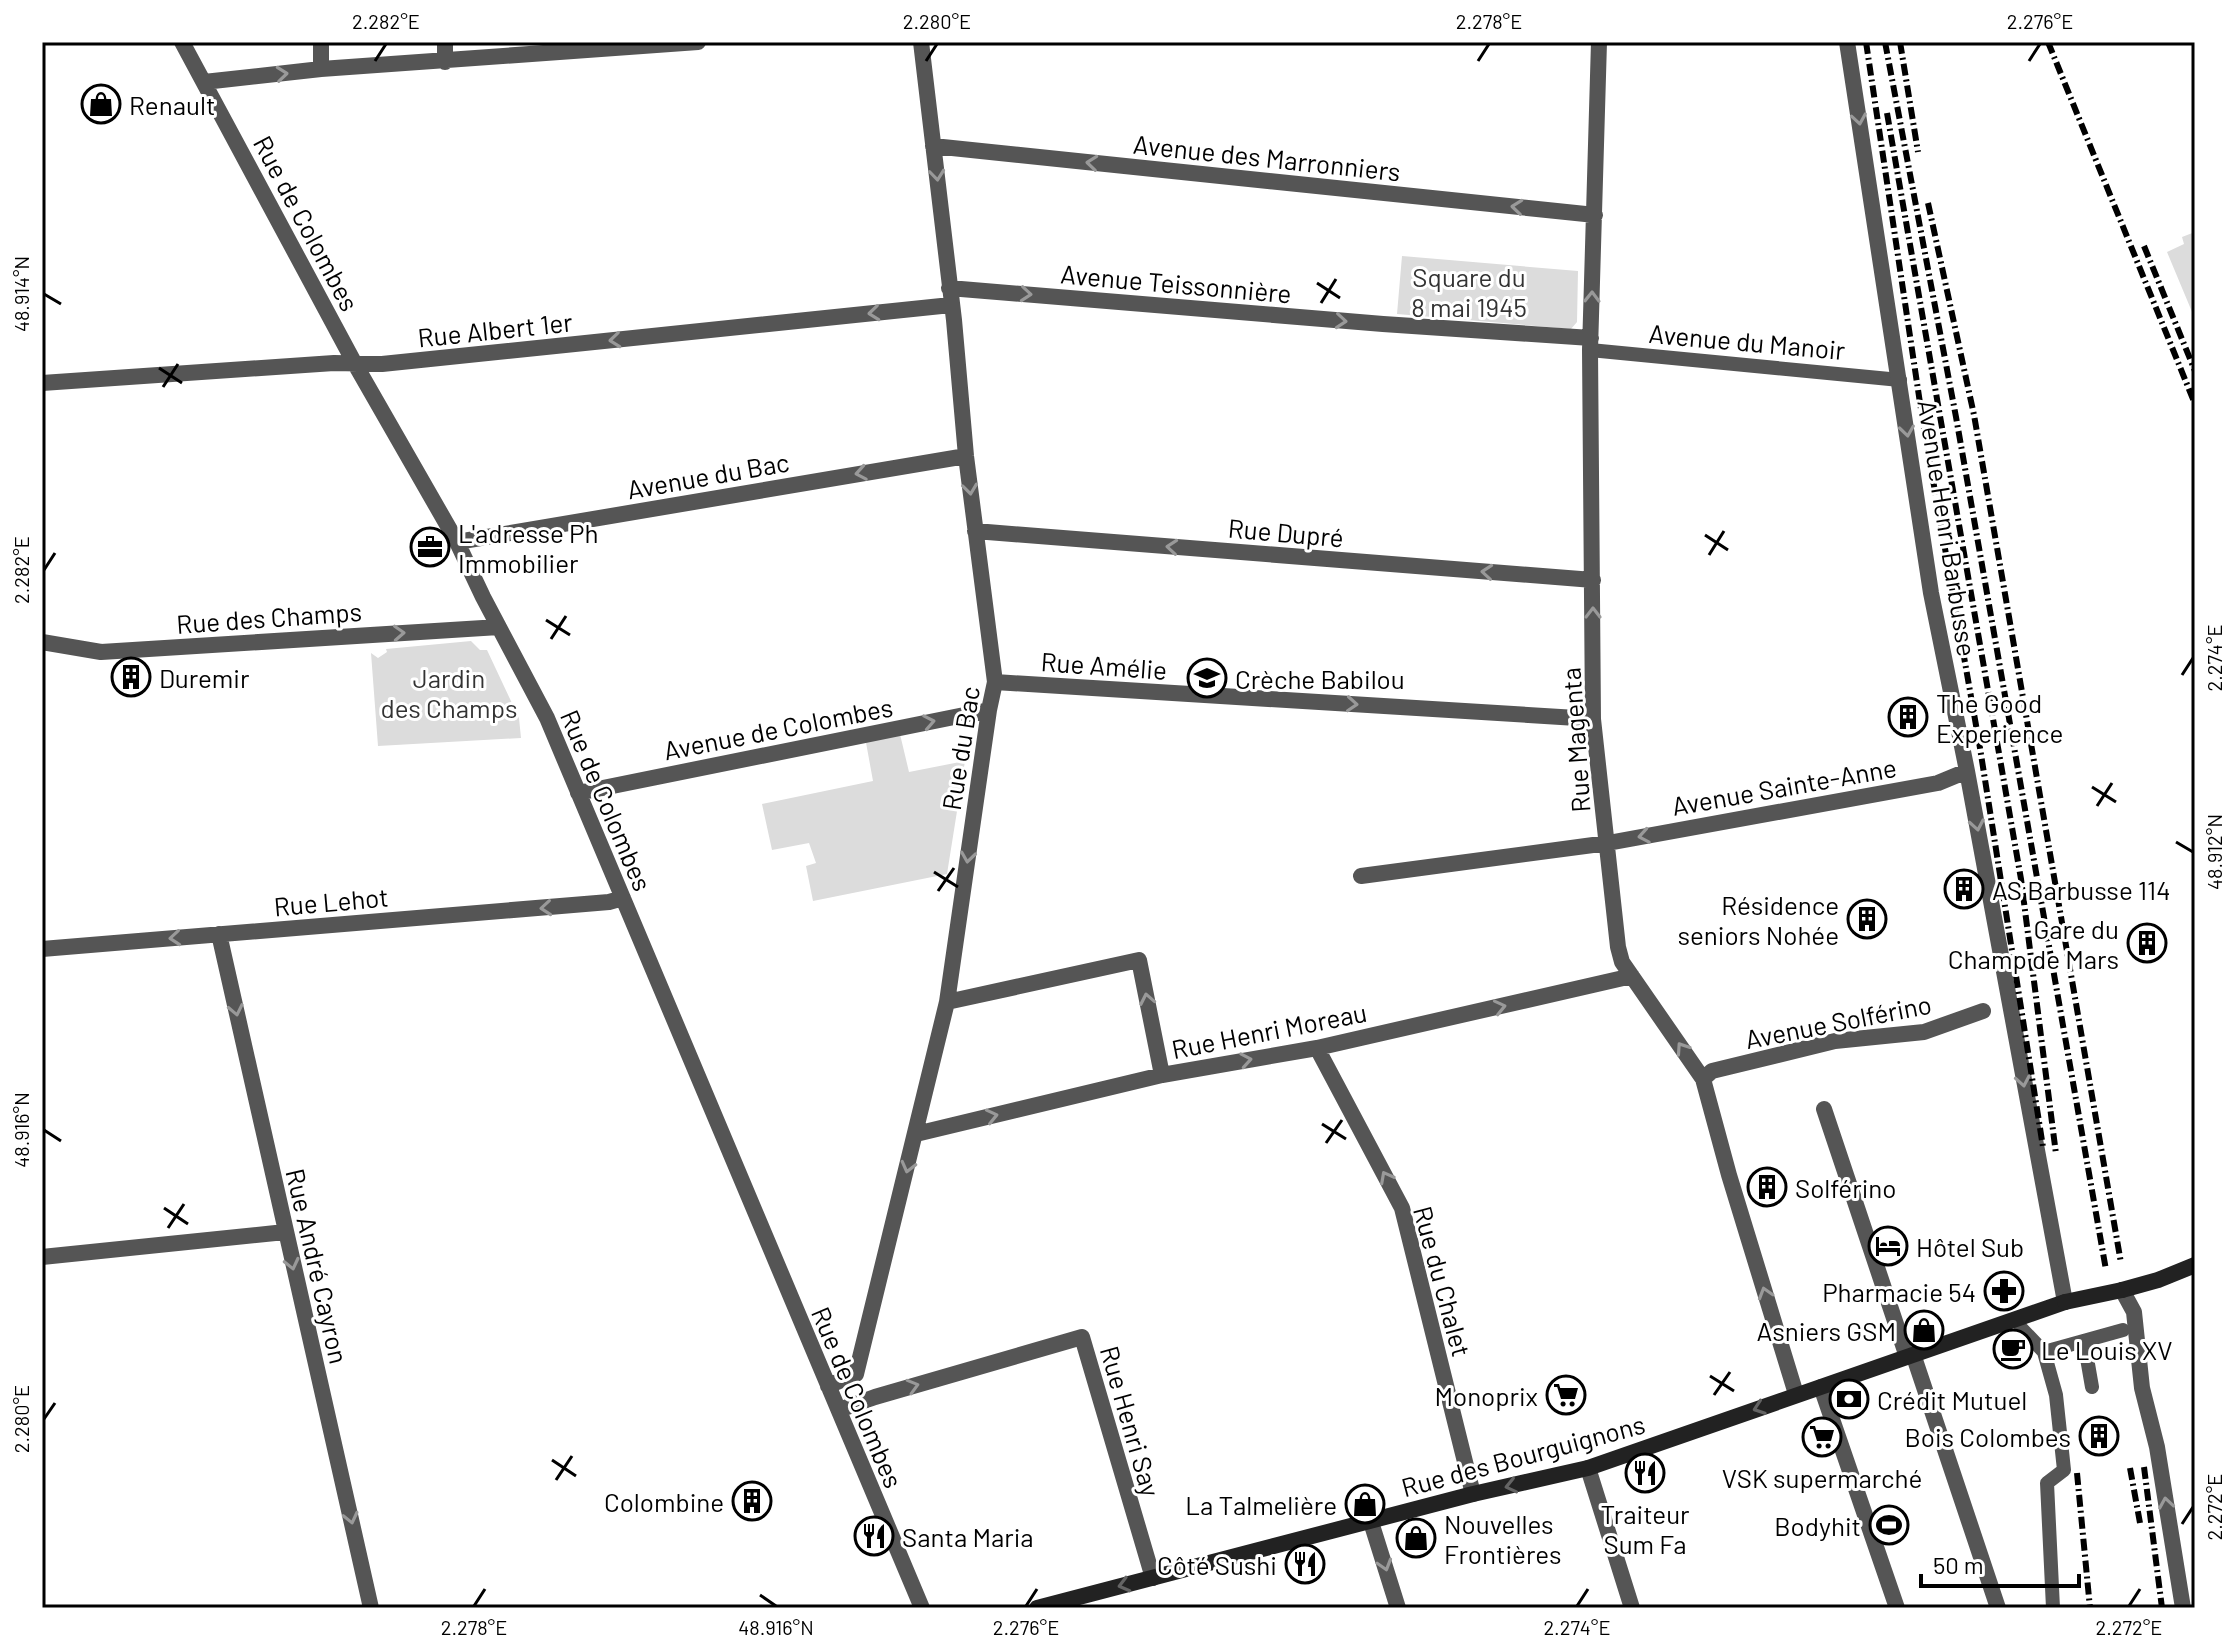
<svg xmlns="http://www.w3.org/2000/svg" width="2237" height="1650" font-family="Barlow,sans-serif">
  <rect width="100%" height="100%" fill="#fff"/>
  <path fill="#dcdcdc" d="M2195,232V319L2167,252L2184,244L2182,237Z
    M1402,256L1578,271L1577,322L1571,329L1397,314Z
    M471,641L480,650H487L519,718L521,738L378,746L371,653L378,658L387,652L386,649Z
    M899,730L909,772L965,761L947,874L813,901L806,866L816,863L809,843L772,850L762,804L873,781L865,737Z"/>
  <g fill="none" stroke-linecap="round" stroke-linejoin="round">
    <path stroke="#555" stroke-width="14" d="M1590,350L1900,380
      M2021,1328L2044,1352L2056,1395L2064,1470L2047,1483L2053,1608
      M2084,1341L2092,1387
      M2044,1352L2123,1330"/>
    <path stroke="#555" stroke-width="16" d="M182,42L355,364L457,542L483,597L547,718L922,1608
      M1599,42L1590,350L1593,719L1618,947L1622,962L1703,1079L1729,1175L1796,1394
      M1847,42L1931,593L1967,771L2065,1302
      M445,62V42
      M321,69V42
      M204,82L321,69L698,42
      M933,146L1595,215
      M949,288L1383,324L1591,338
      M42,383L334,363L382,364L951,305
      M975,531L1593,580
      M457,542L966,456
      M42,642L101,652L499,627
      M995,682L1593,719
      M578,793L989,710
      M1361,876L1608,843L1938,783L1967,771
      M219,934L371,1608
      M42,949L609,902L623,898
      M947,1002L1139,960L1162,1075
      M1317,1048L1402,1208L1473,1494
      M1703,1079L1712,1071L1835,1041L1924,1032L1983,1011
      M1824,1109L1907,1357
      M916,1134L1162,1075L1317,1048L1632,976
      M42,1257L285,1232
      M1913,1354L1998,1608
      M828,1386L856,1374L947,1002L989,710L995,682L966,456L954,320L921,42
      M1821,1387L1897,1608
      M839,1410L875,1397L1082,1337L1153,1578
      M1588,1468L1632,1608
      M1371,1522L1398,1608"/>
    <path stroke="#555" stroke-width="16" d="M2122,1290L2134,1312L2142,1388L2157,1447L2183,1608"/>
    <path stroke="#222" stroke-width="16" d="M2122,1290L2158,1280L2195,1265
      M1037,1608L1473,1494L1588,1468L2065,1302"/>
    <path stroke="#000" stroke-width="6" stroke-dasharray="12 4 2 4" stroke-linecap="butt" d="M1866,42L1923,423L1980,748L2043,1147
      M1885,42L1956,417L2106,1270
      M1900,42L1918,152
      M2048,42L2195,404
      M1887,113L2021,879L2056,1154
      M1928,203L1974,415L2121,1263
      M2144,246L2195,371
      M2144,1467L2162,1608
      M2130,1468L2140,1523
      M2077,1473L2090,1608"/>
    <path stroke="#222" stroke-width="16" d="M2065,1302L2122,1290"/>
  </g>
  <defs><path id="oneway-chevron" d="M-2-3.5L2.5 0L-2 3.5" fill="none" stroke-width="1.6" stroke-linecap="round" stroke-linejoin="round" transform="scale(2)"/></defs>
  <g stroke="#999">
    <use href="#oneway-chevron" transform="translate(282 74) rotate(-6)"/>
    <use href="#oneway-chevron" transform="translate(1859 119) rotate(81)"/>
    <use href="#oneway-chevron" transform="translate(1092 163) rotate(-174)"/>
    <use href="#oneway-chevron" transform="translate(937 175) rotate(84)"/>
    <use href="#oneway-chevron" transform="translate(1517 207) rotate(-174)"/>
    <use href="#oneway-chevron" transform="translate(1026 294) rotate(5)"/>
    <use href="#oneway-chevron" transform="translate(1592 297) rotate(-89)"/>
    <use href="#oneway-chevron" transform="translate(874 313) rotate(174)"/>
    <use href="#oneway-chevron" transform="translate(1341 321) rotate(5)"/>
    <use href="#oneway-chevron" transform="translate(615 340) rotate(174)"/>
    <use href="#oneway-chevron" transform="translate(1907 431) rotate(82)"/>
    <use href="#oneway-chevron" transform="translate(861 473) rotate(170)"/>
    <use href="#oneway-chevron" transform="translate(970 489) rotate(83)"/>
    <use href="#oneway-chevron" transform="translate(1172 547) rotate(-175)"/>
    <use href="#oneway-chevron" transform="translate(1487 572) rotate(-175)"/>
    <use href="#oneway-chevron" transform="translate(1593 613) rotate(-90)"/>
    <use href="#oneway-chevron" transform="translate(399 633) rotate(-3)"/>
    <use href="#oneway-chevron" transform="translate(1352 704) rotate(4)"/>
    <use href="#oneway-chevron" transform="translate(929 722) rotate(-11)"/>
    <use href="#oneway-chevron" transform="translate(1977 825) rotate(80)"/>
    <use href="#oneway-chevron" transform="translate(1644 836) rotate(170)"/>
    <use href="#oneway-chevron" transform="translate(968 857) rotate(98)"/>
    <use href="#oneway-chevron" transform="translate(546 908) rotate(175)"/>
    <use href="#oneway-chevron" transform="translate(175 938) rotate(175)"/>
    <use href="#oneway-chevron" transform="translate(1147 999) rotate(-101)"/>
    <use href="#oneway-chevron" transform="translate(1500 1007) rotate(-13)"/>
    <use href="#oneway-chevron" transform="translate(236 1010) rotate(78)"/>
    <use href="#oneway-chevron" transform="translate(1682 1048) rotate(-124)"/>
    <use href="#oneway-chevron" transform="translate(1246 1060) rotate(-10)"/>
    <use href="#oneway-chevron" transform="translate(2023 1081) rotate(80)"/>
    <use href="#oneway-chevron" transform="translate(992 1116) rotate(-13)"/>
    <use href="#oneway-chevron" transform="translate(908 1167) rotate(104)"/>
    <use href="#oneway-chevron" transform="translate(1386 1177) rotate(-118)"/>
    <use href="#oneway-chevron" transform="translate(292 1264) rotate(77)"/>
    <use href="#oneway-chevron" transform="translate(1765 1293) rotate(-107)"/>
    <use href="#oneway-chevron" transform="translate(913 1386) rotate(-16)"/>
    <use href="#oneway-chevron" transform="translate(2166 1503) rotate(-99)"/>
    <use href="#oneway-chevron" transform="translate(351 1518) rotate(77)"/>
    <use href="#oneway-chevron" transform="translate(1385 1565) rotate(73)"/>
  </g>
  <g stroke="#646464">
    <use href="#oneway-chevron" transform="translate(1759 1408) rotate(161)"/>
    <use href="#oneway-chevron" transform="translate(1511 1486) rotate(167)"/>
    <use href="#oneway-chevron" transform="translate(1124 1585) rotate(165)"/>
  </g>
  <path fill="none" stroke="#000" stroke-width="3" d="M375,61L386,44M926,61L937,44M1478,61L1489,44M2029,61L2040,44M1317,283L1340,298M44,294L61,304M1321,303L1336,279M159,368L182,383M163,387L178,364M1705,535L1728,550M1709,555L1724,531M44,570L55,553M546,620L570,635M551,639L566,616M2182,675L2193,658M2092,787L2116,802M2097,806L2112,783M2176,842L2193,852M934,872L958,887M938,891L954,868M1322,1124L1346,1139M44,1130L61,1141M1326,1143L1342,1120M164,1208L188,1224M168,1228L184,1204M1710,1376L1734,1391M1714,1395L1730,1372M44,1419L55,1403M552,1460L576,1476M556,1480L572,1456M2182,1524L2193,1507M760,1595L776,1606M474,1606L485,1589M1026,1606L1037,1589M1577,1606L1588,1589M2129,1606L2140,1589"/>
  <defs>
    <g id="shop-ring" transform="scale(2)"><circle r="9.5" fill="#fff" stroke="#000" stroke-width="1.5"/><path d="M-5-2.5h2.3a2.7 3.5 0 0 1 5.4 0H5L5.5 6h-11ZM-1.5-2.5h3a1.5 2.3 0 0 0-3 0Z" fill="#000"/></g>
    <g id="office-ring" transform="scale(2)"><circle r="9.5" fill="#fff" stroke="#000" stroke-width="1.5"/><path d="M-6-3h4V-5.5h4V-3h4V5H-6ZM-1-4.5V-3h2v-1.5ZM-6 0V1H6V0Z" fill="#000"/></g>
    <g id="building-ring" transform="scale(2)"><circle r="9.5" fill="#fff" stroke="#000" stroke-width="1.5"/><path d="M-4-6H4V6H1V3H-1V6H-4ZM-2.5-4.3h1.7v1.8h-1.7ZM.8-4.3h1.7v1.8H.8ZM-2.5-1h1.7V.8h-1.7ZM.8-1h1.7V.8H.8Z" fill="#000"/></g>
    <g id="school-ring" transform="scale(2)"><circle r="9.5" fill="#fff" stroke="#000" stroke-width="1.5"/><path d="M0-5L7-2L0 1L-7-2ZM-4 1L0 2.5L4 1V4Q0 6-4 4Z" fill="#000"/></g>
    <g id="hotel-ring" transform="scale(2)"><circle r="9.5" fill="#fff" stroke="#000" stroke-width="1.5"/><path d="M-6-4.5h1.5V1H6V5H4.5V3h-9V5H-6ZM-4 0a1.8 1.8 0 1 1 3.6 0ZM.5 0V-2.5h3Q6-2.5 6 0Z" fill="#000"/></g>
    <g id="pharmacy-ring" transform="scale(2)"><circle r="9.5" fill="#fff" stroke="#000" stroke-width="1.5"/><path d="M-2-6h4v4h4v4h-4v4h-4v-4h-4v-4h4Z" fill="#000"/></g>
    <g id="cafe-ring" transform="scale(2)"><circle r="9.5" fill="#fff" stroke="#000" stroke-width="1.5"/><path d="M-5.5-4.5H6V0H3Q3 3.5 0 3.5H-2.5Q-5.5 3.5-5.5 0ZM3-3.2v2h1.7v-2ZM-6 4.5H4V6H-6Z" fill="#000"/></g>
    <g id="supermarket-ring" transform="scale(2)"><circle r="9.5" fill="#fff" stroke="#000" stroke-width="1.5"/><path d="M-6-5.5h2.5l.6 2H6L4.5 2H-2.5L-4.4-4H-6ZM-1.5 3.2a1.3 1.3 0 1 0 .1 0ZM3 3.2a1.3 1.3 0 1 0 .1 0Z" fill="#000"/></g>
    <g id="bank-ring" transform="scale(2)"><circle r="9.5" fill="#fff" stroke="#000" stroke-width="1.5"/><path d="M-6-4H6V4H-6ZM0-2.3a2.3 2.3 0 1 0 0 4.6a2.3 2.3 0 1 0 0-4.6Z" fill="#000"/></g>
    <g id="restaurant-ring" transform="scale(2)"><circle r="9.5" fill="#fff" stroke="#000" stroke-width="1.5"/><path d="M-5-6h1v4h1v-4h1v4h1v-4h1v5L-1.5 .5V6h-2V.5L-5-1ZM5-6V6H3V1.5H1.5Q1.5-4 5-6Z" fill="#000"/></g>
    <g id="stadium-ring" transform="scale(2)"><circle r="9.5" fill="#fff" stroke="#000" stroke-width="1.5"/><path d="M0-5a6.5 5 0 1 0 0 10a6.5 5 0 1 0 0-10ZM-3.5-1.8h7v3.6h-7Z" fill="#000"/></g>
  </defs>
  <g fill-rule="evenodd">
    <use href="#shop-ring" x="101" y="104"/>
    <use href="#office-ring" x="430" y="547"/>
    <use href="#building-ring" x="131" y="677"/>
    <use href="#school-ring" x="1207" y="678"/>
    <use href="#building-ring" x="1908" y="717"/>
    <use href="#building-ring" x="1964" y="889"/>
    <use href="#building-ring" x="1867" y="919"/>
    <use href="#building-ring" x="2147" y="943"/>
    <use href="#building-ring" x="1767" y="1187"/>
    <use href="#hotel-ring" x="1888" y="1246"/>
    <use href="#pharmacy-ring" x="2004" y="1291"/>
    <use href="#shop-ring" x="1924" y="1330"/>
    <use href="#cafe-ring" x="2013" y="1349"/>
    <use href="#supermarket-ring" x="1566" y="1395"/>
    <use href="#bank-ring" x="1849" y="1399"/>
    <use href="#building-ring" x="2099" y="1436"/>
    <use href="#supermarket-ring" x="1822" y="1437"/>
    <use href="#restaurant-ring" x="1645" y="1473"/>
    <use href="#building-ring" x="752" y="1501"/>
    <use href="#shop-ring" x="1365" y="1504"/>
    <use href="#stadium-ring" x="1889" y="1525"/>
    <use href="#restaurant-ring" x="874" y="1536"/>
    <use href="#shop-ring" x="1416" y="1538"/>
    <use href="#restaurant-ring" x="1305" y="1564"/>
  </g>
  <g text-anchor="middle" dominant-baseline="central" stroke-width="6" stroke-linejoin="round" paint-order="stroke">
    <g font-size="26" fill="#000" stroke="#fff" text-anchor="start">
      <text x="129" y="104">Renault</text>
      <text x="458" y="532">L'adresse Ph<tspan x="458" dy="30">Immobilier</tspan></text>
      <text x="159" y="677">Duremir</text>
      <text x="1235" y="678">Crèche Babilou</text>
      <text x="1936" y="702">The Good<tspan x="1936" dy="30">Experience</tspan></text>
      <text x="1992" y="889">AS Barbusse 114</text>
      <text x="1839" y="904" text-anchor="end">Résidence<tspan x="1839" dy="30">seniors Nohée</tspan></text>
      <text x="2119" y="928" text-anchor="end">Gare du<tspan x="2119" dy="30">Champ de Mars</tspan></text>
      <text x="1795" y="1187">Solférino</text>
      <text x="1916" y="1246">Hôtel Sub</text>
      <text x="1976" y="1291" text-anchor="end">Pharmacie 54</text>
      <text x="1896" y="1330" text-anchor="end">Asniers GSM</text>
      <text x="2041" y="1349">Le Louis XV</text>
      <text x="1538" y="1395" text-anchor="end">Monoprix</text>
      <text x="1877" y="1399">Crédit Mutuel</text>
      <text x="2071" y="1436" text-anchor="end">Bois Colombes</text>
      <text x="1822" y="1477" text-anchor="middle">VSK supermarché</text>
      <text x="724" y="1501" text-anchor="end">Colombine</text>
      <text x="1337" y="1504" text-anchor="end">La Talmelière</text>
      <text x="1645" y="1513" text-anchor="middle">Traiteur<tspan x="1645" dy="30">Sum Fa</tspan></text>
      <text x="1444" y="1523">Nouvelles<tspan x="1444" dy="30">Frontières</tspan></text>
      <text x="1861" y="1525" text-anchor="end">Bodyhit</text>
      <text x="902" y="1536">Santa Maria</text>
      <text x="1277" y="1564" text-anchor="end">Côté Sushi</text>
    </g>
    <g font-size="26" fill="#000" stroke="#fff">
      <text transform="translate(1267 157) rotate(6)">Avenue des Marronniers</text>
      <text transform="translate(307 223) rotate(62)">Rue de Colombes</text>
      <text transform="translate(1176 283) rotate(5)">Avenue Teissonnière</text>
      <text transform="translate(495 329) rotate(-6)">Rue Albert 1er</text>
      <text transform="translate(1747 341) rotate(5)">Avenue du Manoir</text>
      <text transform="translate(708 475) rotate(-10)">Avenue du Bac</text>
      <text transform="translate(1948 528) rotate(81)">Avenue Henri Barbusse</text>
      <text transform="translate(1286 532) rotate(5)">Rue Dupré</text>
      <text transform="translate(269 617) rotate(-4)">Rue des Champs</text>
      <text transform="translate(1104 665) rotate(4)">Rue Amélie</text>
      <text transform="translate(778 728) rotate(-11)">Avenue de Colombes</text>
      <text transform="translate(1575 740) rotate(-94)">Rue Magenta</text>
      <text transform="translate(960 748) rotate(-81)">Rue du Bac</text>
      <text transform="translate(1784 786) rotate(-10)">Avenue Sainte-Anne</text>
      <text transform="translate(607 800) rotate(67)">Rue de Colombes</text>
      <text transform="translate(331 901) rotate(-5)">Rue Lehot</text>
      <text transform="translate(1838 1021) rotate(-11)">Avenue Solférino</text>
      <text transform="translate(1269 1030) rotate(-11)">Rue Henri Moreau</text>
      <text transform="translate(318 1266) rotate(77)">Rue André Cayron</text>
      <text transform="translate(1443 1281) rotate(75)">Rue du Chalet</text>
      <text transform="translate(858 1397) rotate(67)">Rue de Colombes</text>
      <text transform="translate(1131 1421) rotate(74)">Rue Henri Say</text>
      <text transform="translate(1523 1455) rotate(-15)">Rue des Bourguignons</text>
    </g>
    <g font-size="26" fill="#333" stroke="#fff">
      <text x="1469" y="276">Square du<tspan x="1469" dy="30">8 mai 1945</tspan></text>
      <text x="449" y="677">Jardin<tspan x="449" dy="30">des Champs</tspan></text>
    </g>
  </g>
  <rect width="2237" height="1650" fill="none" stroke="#ffffff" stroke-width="88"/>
  <path d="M1921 1574v12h158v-12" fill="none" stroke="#000000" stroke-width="4"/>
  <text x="1933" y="1574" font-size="24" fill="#000000" stroke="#ffffff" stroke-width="6" paint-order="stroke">50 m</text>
  <rect x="44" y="44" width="2149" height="1562" fill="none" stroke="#000" stroke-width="3"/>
  <g font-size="20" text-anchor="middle" fill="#000">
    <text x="386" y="29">2.282°E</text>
    <text x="937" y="29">2.280°E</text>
    <text x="1489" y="29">2.278°E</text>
    <text x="2040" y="29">2.276°E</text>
    <text transform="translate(22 294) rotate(-90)" y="7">48.914°N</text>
    <text transform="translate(22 570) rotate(-90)" y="7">2.282°E</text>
    <text transform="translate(2215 658) rotate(-90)" y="7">2.274°E</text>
    <text transform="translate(2215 852) rotate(-90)" y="7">48.912°N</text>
    <text transform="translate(22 1130) rotate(-90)" y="7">48.916°N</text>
    <text transform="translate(22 1419) rotate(-90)" y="7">2.280°E</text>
    <text transform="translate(2215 1507) rotate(-90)" y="7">2.272°E</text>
    <text x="474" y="1635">2.278°E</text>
    <text x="776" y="1635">48.916°N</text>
    <text x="1026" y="1635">2.276°E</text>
    <text x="1577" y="1635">2.274°E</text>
    <text x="2129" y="1635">2.272°E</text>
  </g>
</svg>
